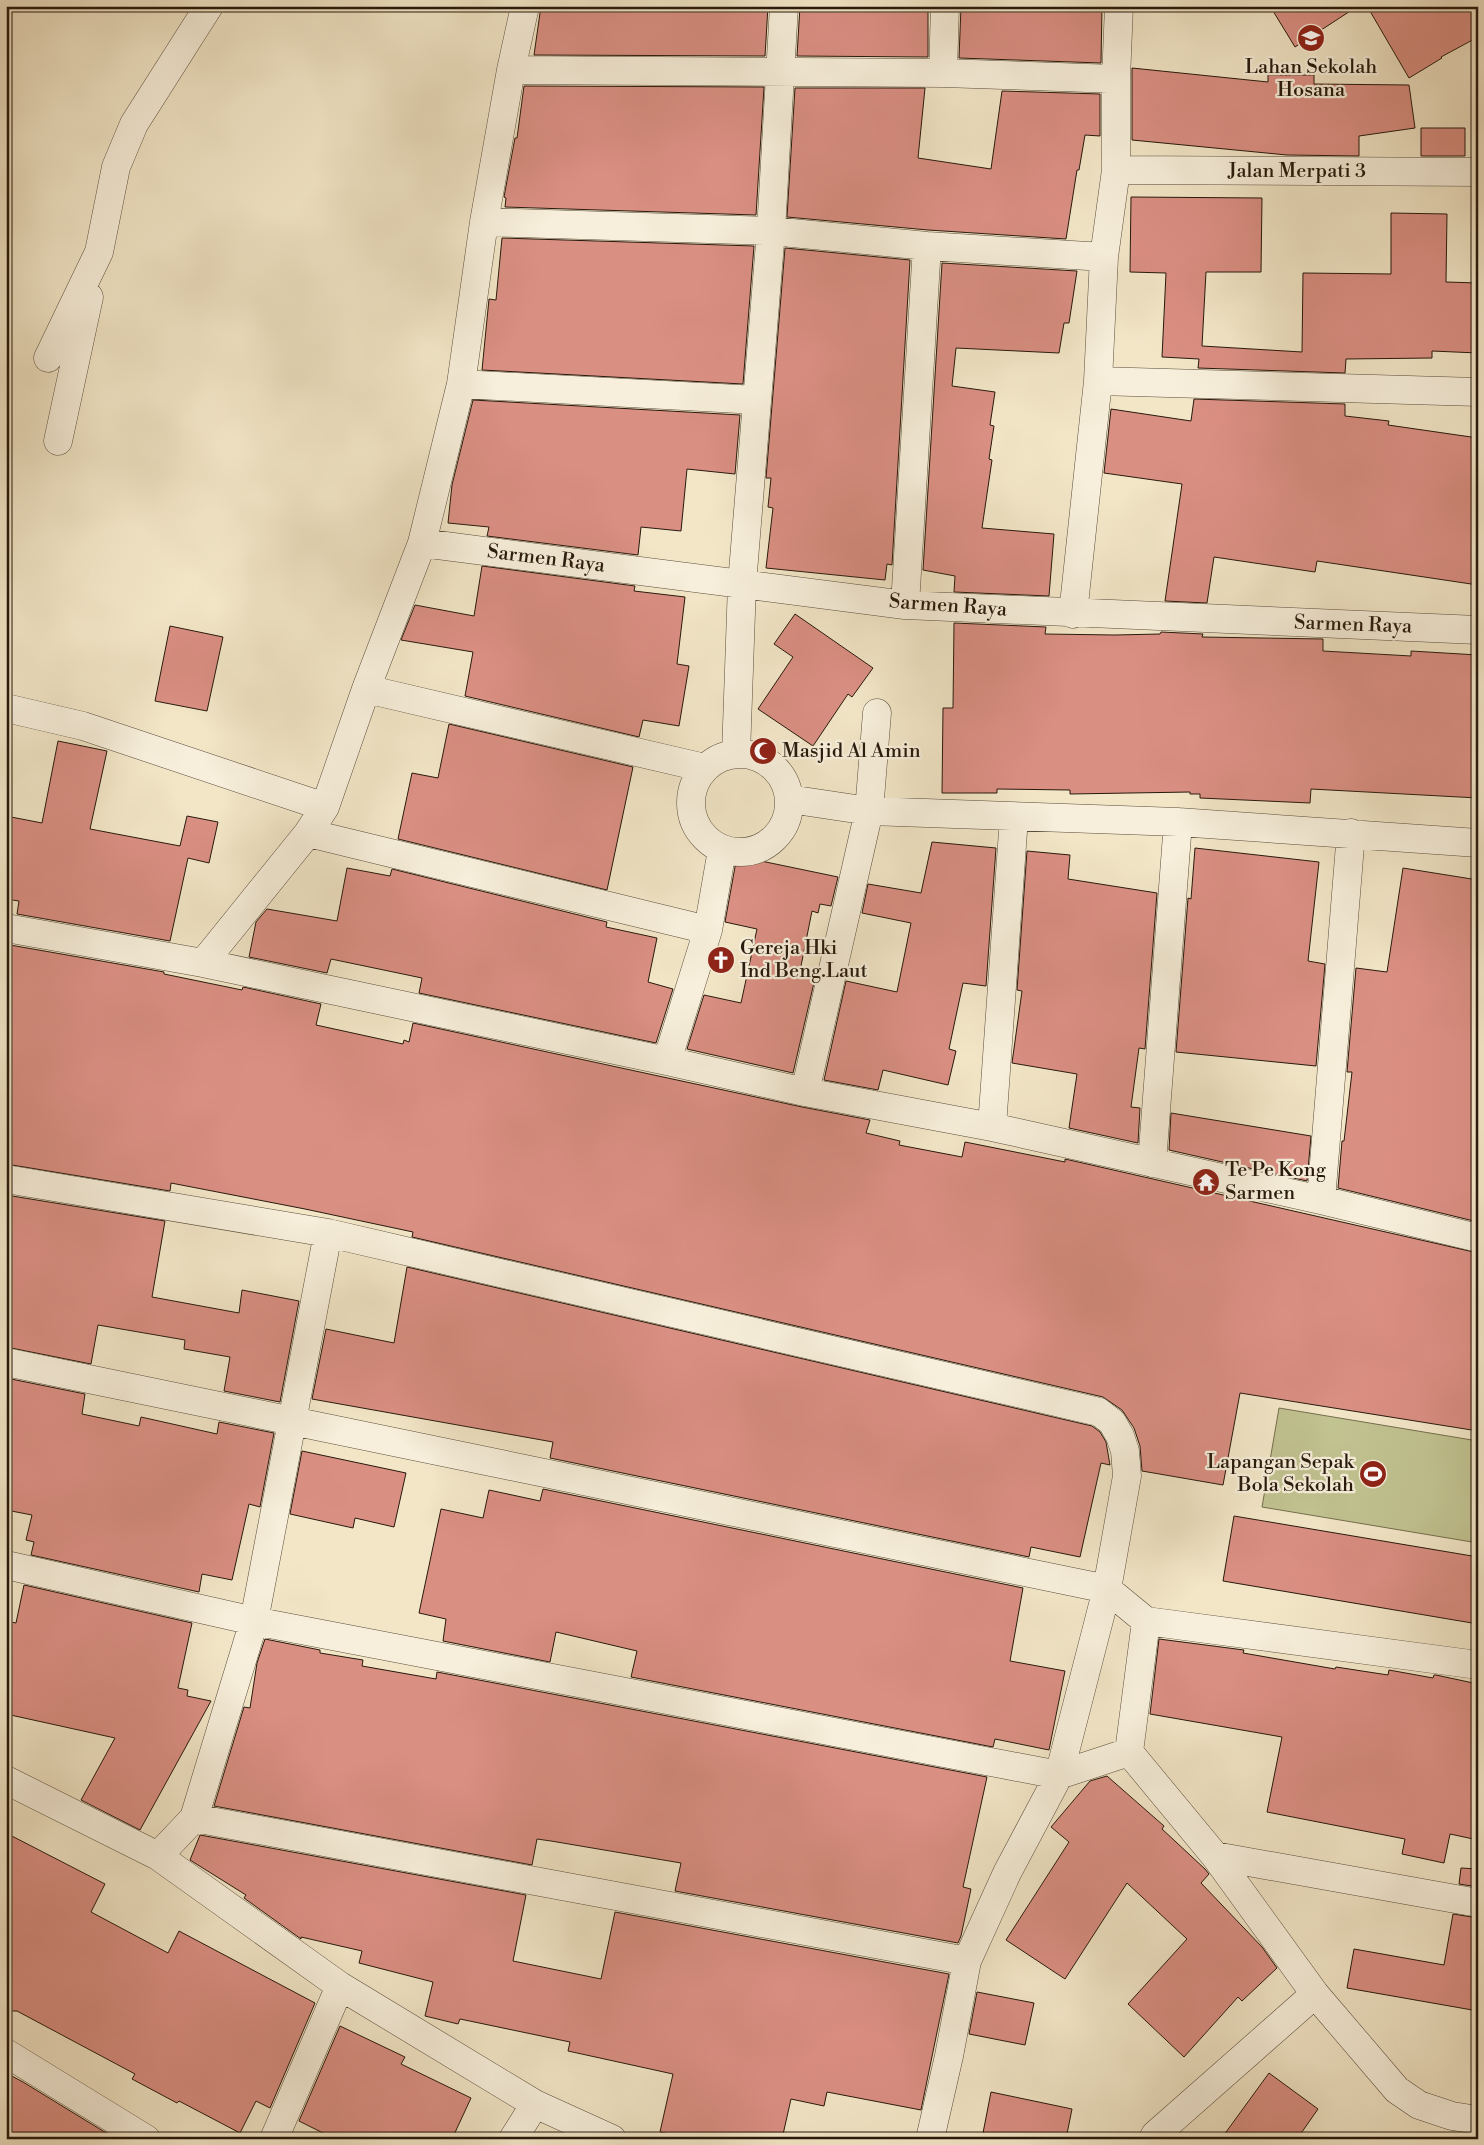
<svg xmlns="http://www.w3.org/2000/svg" width="1484" height="2145" font-family="'Libre Bodoni',serif">
  <rect width="100%" height="100%" fill="#f2e6c7"/>
  <filter id="stains"><feTurbulence type="fractalNoise" baseFrequency=".004" numOctaves="4"/><feColorMatrix values="0 0 0 0 .2 0 0 0 0 .09 0 0 0 0 .02 0 0 0 .5 -.17"/></filter>
  <radialGradient id="worn" r=".72"><stop offset=".6" stop-color="#630" stop-opacity="0"/><stop offset="1" stop-color="#630" stop-opacity=".3"/></radialGradient>
  <path fill="#c1c391" stroke="#746e4e" d="M1279,1408L1478,1441V1543L1262,1507Z"/>
  <path fill="#da8f83" stroke="#27190c" d="M541,6H768L765,56L534,55Z
    M800,6H928V57L797,56Z
    M1102,6L1101,63L959,58L961,7Z
    M1270,6H1358L1295,47Z
    M1367,6H1478V37L1441,57L1442,58L1409,78Z
    M1132,68L1268,82V75H1314V84L1409,85L1415,128L1359,136V156L1287,155L1132,140Z
    M524,86L764,87L756,215L505,207L506,198L504,197L515,138H517Z
    M795,88H925L918,158L991,169L1002,91L1100,94V136L1085,135L1079,170H1077L1066,239L928,230L787,217Z
    M1421,128H1465V156H1421Z
    M1131,197L1262,198L1261,272H1206L1202,346L1302,352L1303,273L1391,274V213L1447,214L1446,282L1478,283V353L1432,351V358L1346,359L1345,373L1198,368L1199,359L1162,357L1166,273L1130,272Z
    M502,238L754,246L743,384L482,370L489,299L496,300Z
    M785,248L910,260L892,565L887,564L885,580L766,568L773,508L768,507L771,478H766Z
    M942,263L1077,271L1069,323H1064L1059,353L956,348L952,386L995,392L990,425L994,426L989,459L992,460L982,528L1054,534L1049,596L954,592L955,576L923,570Z
    M1194,399L1345,404V416L1389,421L1388,425L1478,438V585L1317,561L1315,572L1214,557L1207,603L1165,601L1182,484L1104,473L1111,409L1191,421Z
    M473,400L740,415L735,474L687,469L681,531L641,527L638,555L487,536L489,527L448,523L452,485Z
    M482,566L635,586L634,591L685,597L677,664L689,666L679,726L643,720L639,737L465,696L473,652L401,640L415,605L474,616Z
    M795,614L873,668L852,697L848,694L813,746L758,709L793,657L774,644Z
    M954,623L1046,627L1045,634L1115,635L1160,634L1161,632L1203,634L1202,637L1323,639V651L1411,656V651L1478,655V798L1311,789L1310,803L1200,798V794H1190V792L1070,794V790L997,789V793H942L943,708H953Z
    M170,626L223,637L207,711L155,701Z
    M449,724L633,767L607,890L398,839L412,773L438,778Z
    M58,741L107,751L90,829L180,846L187,816L218,822L209,863L188,858L170,941L17,914L19,901L6,899V816L42,823Z
    M932,842L996,848L986,986L963,983L949,1049L956,1051L948,1085L883,1070L878,1090L824,1080L846,981L897,992L911,923L862,913L868,884L921,893Z
    M1195,848L1319,862L1308,961L1325,964L1316,1066L1176,1052L1188,898L1191,899Z
    M1027,851L1070,855L1068,879L1157,893L1145,1049L1139,1048L1131,1107L1140,1108L1138,1143L1069,1128L1077,1074L1012,1063L1022,991L1017,990Z
    M737,856L838,877L831,906L820,904L818,913L812,911L800,971L816,974L793,1073L687,1049L704,995L741,1003L757,929L725,922Z
    M347,868L390,876L392,869L607,922L606,927L657,938L648,982L673,989L656,1043L419,993L422,978L331,959L327,973L249,957L256,922L267,909L337,921Z
    M1403,868L1478,880V1222L1338,1188L1342,1141H1344L1352,1072H1347L1356,968L1387,972Z
    M10,945L164,972V974L242,990L243,987L321,1004L316,1025L403,1044L404,1040L409,1042L413,1023L802,1107L870,1120L866,1133L900,1141L899,1145L962,1157L965,1142L1065,1162V1159L1478,1253V1431L1240,1393L1223,1485L1142,1471L1140,1446L1134,1428L1122,1410L1103,1397L412,1237L413,1232L305,1209L171,1183L170,1191L6,1164V965Z
    M1171,1113L1311,1136L1307,1181L1169,1150Z
    M6,1195L165,1221L152,1297L239,1313L242,1290L299,1301L280,1402L224,1391L230,1357L184,1349L185,1340L98,1325L91,1364L6,1347Z
    M407,1267L1092,1426L1100,1432L1106,1442L1110,1465L1101,1463L1080,1557L1031,1547L1029,1557L550,1458L553,1442L312,1399L326,1329L394,1343Z
    M6,1378L85,1394L82,1414L139,1426L141,1417L217,1434L219,1422L274,1433L260,1507L249,1504L232,1580L202,1574L199,1592L31,1555L34,1542L26,1540L32,1515L6,1510Z
    M302,1451L406,1473L394,1527L355,1518L353,1528L290,1514Z
    M543,1489L1023,1588L1010,1661L1065,1671L1049,1750L995,1739L993,1747L631,1677L637,1651L556,1632L550,1662L443,1641L446,1619L419,1613L441,1509L483,1518L489,1490L540,1501Z
    M1234,1516L1478,1557V1624L1223,1581Z
    M24,1585L192,1623L178,1688L188,1690L187,1696L211,1701L140,1830L81,1800L115,1738L6,1714V1621L16,1623Z
    M265,1639L320,1650V1653L363,1660L362,1666L436,1679L437,1672L987,1777L963,1887L971,1889L961,1936L958,1943L675,1891L681,1863L551,1841L537,1839L532,1865L214,1806L244,1707L250,1708L257,1663Z
    M1159,1639L1244,1650L1243,1653L1335,1669L1336,1667L1388,1675L1389,1670L1433,1678L1434,1675H1436L1478,1684V1840L1450,1834L1444,1863L1402,1854L1405,1839L1267,1812L1282,1737L1150,1714Z
    M1107,1776L1164,1826L1162,1829L1205,1869L1209,1874L1201,1883L1262,1947L1277,1968L1242,2001L1238,1997L1184,2057L1128,2004L1187,1939L1127,1883L1065,1979L1006,1940L1069,1842L1051,1827L1090,1781Z
    M6,1833L105,1884L91,1912L168,1953L179,1931L315,2003L270,2108L256,2101L240,2133L179,2101L177,2103L132,2079L135,2074L17,2011H6Z
    M200,1835L526,1895L513,1961L601,1979L615,1912L949,1974L921,2110L827,2092L824,2106L791,2099L782,2139H695L660,2132L673,2074L568,2051L570,2042L460,2019L458,2024L425,2016L433,1982L359,1963L362,1951L301,1937V1939L244,1898L246,1895L190,1860Z
    M1461,1868L1478,1869V1887L1459,1884Z
    M1453,1914L1478,1918V2011L1347,1988L1354,1949L1444,1965Z
    M977,1992L1034,2003L1025,2045L969,2034Z
    M340,2026L405,2057L401,2064L471,2098L452,2139H335L299,2121Z
    M6,2073L23,2082L116,2139H6Z
    M1269,2073L1318,2109L1297,2139H1221Z
    M991,2092L1072,2109L1066,2139H1008L983,2133Z"/>
  <g fill="none" stroke-linecap="round" stroke-linejoin="round">
    <g stroke="#5a4c3b" stroke-width="29">
      <path id="street" d="M511,70L943,73L1116,79
        M943,73L945,6
        M1116,170L1478,172
        M484,222L771,231L927,246L1104,257
        M48,358L99,252L116,167L134,124L209,6
        M1098,381L1478,392
        M461,384L757,400
        M58,441L89,297
        M422,543L905,605L1478,630
        M905,605L927,246
        M1073,614L1098,381L1104,257L1116,170V79L1119,6
        M366,689L705,768
        M6,708L83,726L325,807
        M691 803a49 49 0 1 1 98 0a49 49 0 1 1-98 0Z
        M736,754L742,584L771,231L784,6
        M789,799L869,811L1178,822L1478,843
        M308,833L708,930
        M6,928L203,963L667,1061L805,1092L992,1127L1321,1200L1478,1238
        M203,963L308,833L325,807L366,689L422,543L461,384L484,222L511,70L525,6
        M667,1061L708,930L722,850
        M805,1092L869,811L877,713
        M992,1127L1014,817
        M1152,1163L1178,822
        M6,1179L328,1233L1099,1412L1112,1422L1120,1436L1125,1451L1127,1476L1107,1589L1059,1775L1007,1873L967,1961L949,2056L930,2139
        M1321,1200L1351,833
        M6,1362L1107,1589L1146,1621L1478,1665
        M6,1565L254,1621L1059,1775L1129,1752
        M1146,1621L1129,1752L1215,1856L1315,1994L1397,2090L1419,2105L1452,2116L1478,2120
        M6,1780L158,1856L340,1986L535,2104L612,2139
        M194,1818L967,1961
        M158,1856L194,1818L254,1621L328,1233
        M1215,1856L1478,1903
        M6,2053L146,2139
        M274,2139L340,1986
        M513,2139L535,2104
        M1153,2139L1155,2135L1315,1994"/>
    </g>
    <use href="#street" stroke="#f7efdb" stroke-width="28"/>
  </g>
  <defs>
    <g id="school-disc" transform="scale(1.4375)"><circle r="9.5" fill="#8f2418" stroke="#f7efdb"/><path d="M0-5L7-2L0 1L-7-2ZM-4 1L0 2.5L4 1V4Q0 6-4 4Z" fill="#fff"/></g>
    <g id="mosque-disc" transform="scale(1.4375)"><circle r="9.5" fill="#8f2418" stroke="#f7efdb"/><path d="M3.5-4.9A6 6 0 1 0 3.5 4.9A5 5 0 1 1 3.5-4.9Z" fill="#fff"/></g>
    <g id="church-disc" transform="scale(1.4375)"><circle r="9.5" fill="#8f2418" stroke="#f7efdb"/><path d="M-1.2-6h2.4v3.5h3.3v2.4h-3.3V6h-2.4V-.1h-3.3v-2.4h3.3Z" fill="#fff"/></g>
    <g id="temple-disc" transform="scale(1.4375)"><circle r="9.5" fill="#8f2418" stroke="#f7efdb"/><path d="M0-6L5-2H3V0L6.5 2.5H4V6H1.5V3h-3V6H-4V2.5H-6.5L-3 0V-2H-5Z" fill="#fff"/></g>
    <g id="stadium-disc" transform="scale(1.4375)"><circle r="9.5" fill="#8f2418" stroke="#f7efdb"/><path d="M0-5a6.5 5 0 1 0 0 10a6.5 5 0 1 0 0-10ZM-3.5-1.8h7v3.6h-7Z" fill="#fff"/></g>
  </defs>
  <g fill-rule="evenodd">
    <use href="#school-disc" x="1311" y="38"/>
    <use href="#mosque-disc" x="763" y="751"/>
    <use href="#church-disc" x="721" y="960"/>
    <use href="#temple-disc" x="1206" y="1182"/>
    <use href="#stadium-disc" x="1373" y="1474"/>
  </g>
  <g text-anchor="middle" dominant-baseline="central" stroke-width="4.5" stroke-linejoin="round" paint-order="stroke">
    <g font-size="20" fill="#27190c" stroke="#f7efdb" text-anchor="start">
      <text x="1311" y="67" text-anchor="middle">Lahan Sekolah<tspan x="1311" dy="23">Hosana</tspan></text>
      <text x="782" y="751">Masjid Al Amin</text>
      <text x="740" y="948">Gereja Hki<tspan x="740" dy="23">Ind Beng.Laut</tspan></text>
      <text x="1225" y="1170">Te Pe Kong<tspan x="1225" dy="23">Sarmen</tspan></text>
      <text x="1354" y="1462" text-anchor="end">Lapangan Sepak<tspan x="1354" dy="23">Bola Sekolah</tspan></text>
    </g>
    <g font-size="20" fill="#27190c" stroke="#f7efdb">
      <text x="1297" y="171">Jalan Merpati 3</text>
      <text transform="translate(546 559) rotate(7)">Sarmen Raya</text>
      <text transform="translate(948 606) rotate(4)">Sarmen Raya</text>
      <text transform="translate(1353 625) rotate(2)">Sarmen Raya</text>
    </g>
  </g>
  <rect width="1484" height="2145" fill="none" stroke="#f2e6c7" stroke-width="25"/>
  <rect x="8" y="8" width="1469" height="2130" fill="none" stroke="#27190c" stroke-width="2.5"/>
  <rect x="12" y="12" width="1459" height="2120" fill="none" stroke="#27190c"/>
  <rect width="100%" height="100%" filter="url(#stains)"/>
  <rect width="100%" height="100%" fill="url(#worn)"/>
</svg>
